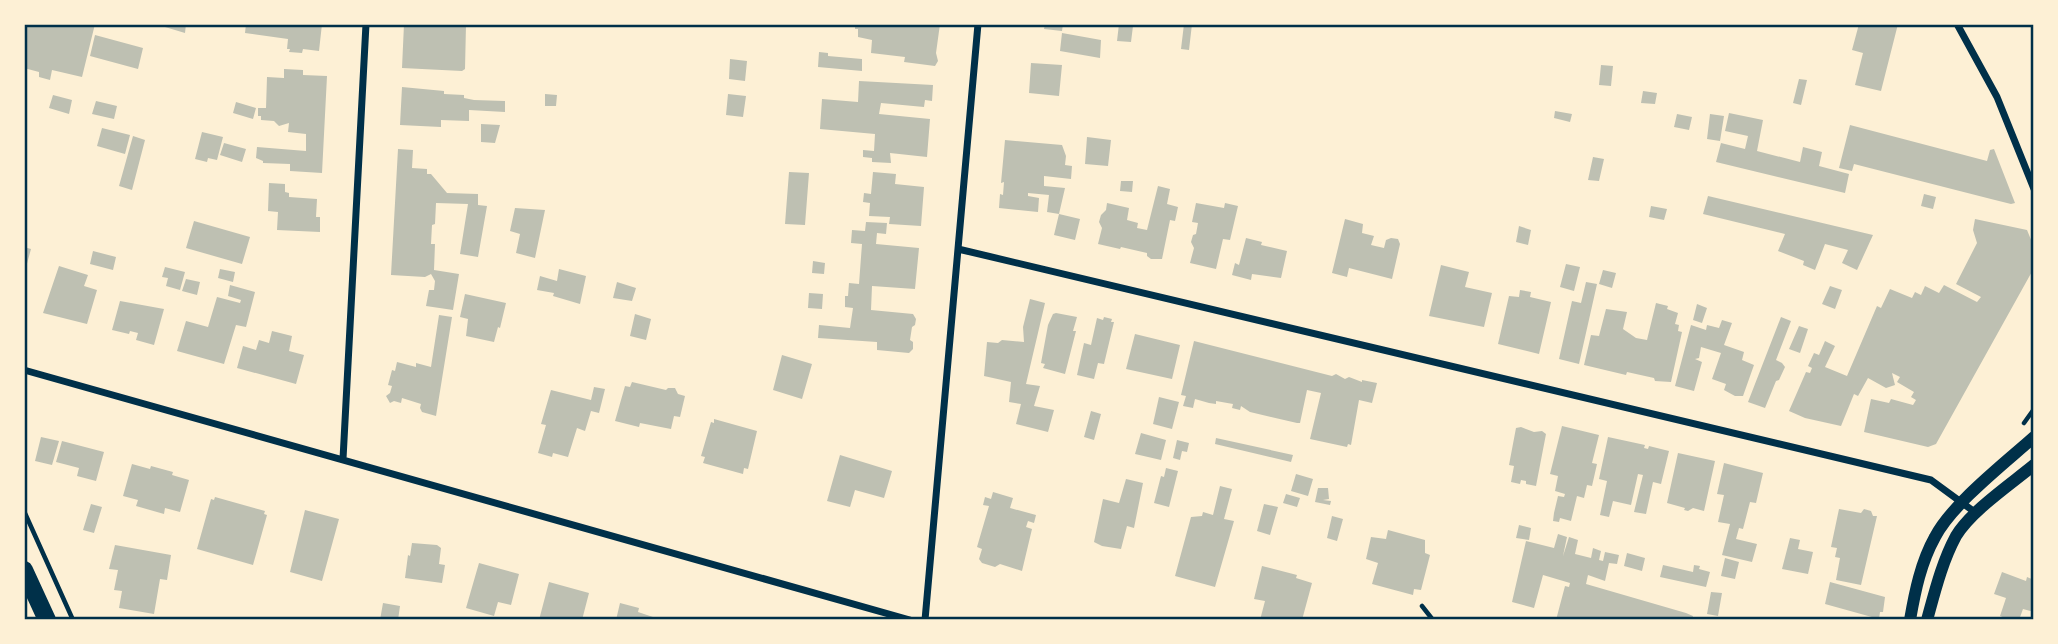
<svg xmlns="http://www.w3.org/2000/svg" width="2058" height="644" font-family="Figtree,sans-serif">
  <rect width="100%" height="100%" fill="#fdf0d5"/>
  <path fill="#bec0b2" d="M24,24H95L82,77L52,70L50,80L39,77V72L24,68Z
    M155,24H186L185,33Z
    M246,24H322L319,51L303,49L302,53L289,52L290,49H287L288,39L245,33Z
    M404,24L466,25L465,69L462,71L402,68Z
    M855,24H940L936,53L938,61L935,66L904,62L905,57L871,53L872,40L858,37V29H855Z
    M1045,24H1063L1062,31L1044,29Z
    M1119,24L1133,26L1131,42L1117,41Z
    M1184,24H1192L1189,50L1181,49Z
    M1859,24H1898L1881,91L1855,85L1863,53L1852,50Z
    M1062,33L1101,40L1100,58L1060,51Z
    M95,35L143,48L138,69L90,56Z
    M819,52L828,53V56L862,59V71L818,67Z
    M730,59L747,61L745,81L729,79Z
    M1031,63L1062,65L1059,96L1029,93Z
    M1601,65L1613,66L1611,86L1599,85Z
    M284,69L303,70V75L327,76L322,173L290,171V164L263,163V161L256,158L257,147L306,151V134L288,132L289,123L279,126L274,121L261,120V116H258V108H266L267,77L284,78Z
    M1799,79L1807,80L1801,105L1793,103Z
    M859,81L933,85L932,101L925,100L924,107L881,103L879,114L930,119L927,157L890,153L891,163L872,162V158L863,157V150L874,151L875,134L820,129L822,99L858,102Z
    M402,87L444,91V94L464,95V98L474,100L505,101V112L469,110V121L441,120V127L400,125Z
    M1643,91L1657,93L1655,104L1641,103Z
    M545,94L557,95L556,106H545Z
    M728,94L746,96L743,117L726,115Z
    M53,95L72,100L69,114L49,108Z
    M96,101L117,106L114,119L92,114Z
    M236,102L256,108L253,119L233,113Z
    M1555,111L1572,114L1570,122L1554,118Z
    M1729,113L1763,120L1757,151L1800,162L1803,147L1822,152L1819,166L1849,174L1845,193L1716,162L1721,143L1745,149L1748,136L1725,131Z
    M1677,114L1692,117L1689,130L1674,127Z
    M1710,114L1724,116L1720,141L1707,139Z
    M481,124L500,125L495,143L481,142Z
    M1850,125L1987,161L1990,150L1994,149L2015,203L2011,204L1991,199L1854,164L1852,171L1839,168Z
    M102,128L130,135L125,154L97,146Z
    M202,132L223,137L217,160L208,158L207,162L195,159Z
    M133,136L145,140L132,190L119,186Z
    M1087,137L1111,140L1108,166L1085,164Z
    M1005,140L1062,145L1066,156L1065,165L1072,166L1071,179L1044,176V186L1065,188L1059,214L1047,212L1049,195L1028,193V196L1039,198L1038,212L999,208L1000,194L1003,195L1004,182L1001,183Z
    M224,143L246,149L242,162L220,155Z
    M398,149L413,150L412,168L427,169V174H431L447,193L478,194V205L487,206L478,257L460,254L468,204L436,203L435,224L432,225L431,244H435L434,270L459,274L453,310L426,306L429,290H434L435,281L431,274L425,277L391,275Z
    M1593,157L1604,159L1599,181L1588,180Z
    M789,172L809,173L805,225L785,224Z
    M873,172L896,174L895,184L924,187L921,226L889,224L890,217L869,216L870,203L863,202L864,193L871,194Z
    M1121,181H1133L1132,192L1120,191Z
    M269,183L285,184V192L289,193V197L317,199L316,217H320V232L277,230L278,212L268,211Z
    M1158,186L1170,189L1167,204L1178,207L1175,221L1170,220L1162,259H1151L1147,256V253L1121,247L1120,249L1098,244L1102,228L1099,222L1101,215L1106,210L1107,203L1129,208L1127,220L1138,223L1137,228L1147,230Z
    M1924,194L1936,197L1933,209L1921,206Z
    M1708,196L1873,235L1857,270L1842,263L1848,250L1825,244L1815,270L1803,265L1804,261L1778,251L1785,234L1703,214Z
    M1196,203L1224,208L1225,203L1238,206L1230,240L1223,239L1216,269L1190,263L1194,248L1191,242L1193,235L1196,234L1198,223L1192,222Z
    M1651,206L1667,209L1664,220L1649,217Z
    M515,208L545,210L535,258L516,253L520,234L510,231Z
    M1059,214L1080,219L1075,240L1054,235Z
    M1345,219L1363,224L1362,233L1374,236L1371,245L1384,248L1386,240L1391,238L1398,239L1400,244L1392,279L1349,268L1347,277L1332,273Z
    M1975,219L2027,230L2034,247V268L1936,444L1928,447L1864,432L1871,399L1889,403L1891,399L1913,405L1916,400L1911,397L1914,392L1897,382L1900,377L1892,373L1895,385L1886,388L1868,378L1858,396L1854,394L1841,426L1805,418L1789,411L1806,372L1810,373L1812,368L1808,366L1814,353L1819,355L1825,341L1835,346L1825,367L1847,376L1877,306L1881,308L1890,289L1912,298L1915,292L1921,295L1925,286L1939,293L1944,285L1977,302L1981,297L1956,284L1977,243L1973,230Z
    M194,221L250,237L242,264L186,248Z
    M866,222L887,223L886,234L877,233L876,244L919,248L915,289L872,286L871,310L913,314L916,319L915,325L912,327L910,340L913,342V349L909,353L877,350V342L818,338L819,325L850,328L853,308L845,307V296H848L849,283L859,284L862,244L851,243L852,230L865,231Z
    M1519,226L1531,230L1528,245L1516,242Z
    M1246,238L1262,242L1261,245L1287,251L1281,278L1252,274L1251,280L1232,275L1235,263L1239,265Z
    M24,247L31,249L25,271H24Z
    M93,251L116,257L113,270L90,264Z
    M813,261L825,263L824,274L812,273Z
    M1566,264L1580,267L1574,291L1560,287Z
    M1441,265L1469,272L1465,287L1492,293L1484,327L1429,316Z
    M59,266L88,275L84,286L97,290L87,324L43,313Z
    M165,267L185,272L180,290L166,286L168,278L162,277Z
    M220,269L235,272L233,282L218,278Z
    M559,269L586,276L580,304L553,296L554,293L537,290L540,276L557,281Z
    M1603,270L1616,273L1612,288L1599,284Z
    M186,279L200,282L197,295L182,291Z
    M617,282L636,288L632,301L613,298Z
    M1586,282L1597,284L1579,364L1559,359L1572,301L1581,303Z
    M230,285L255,292L246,327L236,325L224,364L177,351L186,321L208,327L217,297L240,303L241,300L228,296Z
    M1830,286L1842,290L1835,309L1822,304Z
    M1520,290L1531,292L1530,297L1551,302L1539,354L1498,344L1509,296L1519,297Z
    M809,293L823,294L822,309L808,308Z
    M465,294L506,303L500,328L498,327L494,342L466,336L468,319L460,317Z
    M1030,299L1045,303L1026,384L1040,386L1034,406L1054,410L1048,432L1016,424L1021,404L1009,402L1011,382L984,376L987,342L998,343L1002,340L1024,342L1023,327Z
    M120,301L164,309L154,345L136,340L138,333L130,331L129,334L112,330Z
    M1656,303L1668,306L1667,309L1678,313L1675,324L1679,325L1678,331L1682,332L1671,382L1655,381L1654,378L1627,372L1626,375L1584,365L1591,335L1599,336L1606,309L1627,312L1623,329L1636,338L1647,340Z
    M1697,304L1707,308L1702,323L1693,320Z
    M1056,313L1077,317L1073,331H1076L1065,374L1043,368L1045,364L1041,363L1048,325L1053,314Z
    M635,314L651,319L646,340L630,336Z
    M439,315L452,317L436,416L422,412L420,408L421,404L402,398L401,403L394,401L390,403L386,396L390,393L392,386L388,385L392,370L395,371L397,362L416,367V363L431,367Z
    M1104,317L1112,319L1111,322H1114L1104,364L1098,363L1094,379L1077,375L1084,343L1091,345L1097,318L1103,320Z
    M1781,317L1791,321L1776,360L1782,363L1785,367L1779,380L1776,381L1765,408L1748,402Z
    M1722,320L1732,323L1724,345L1744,352L1742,360L1754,365L1743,396H1735L1724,390L1726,384L1712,379L1721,353L1701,347L1699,358L1695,359L1702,362L1694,391L1675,386L1691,325L1706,330L1707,325L1719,328Z
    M1799,326L1808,329L1800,353L1789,349Z
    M272,331L292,336L289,351L304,355L296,384L237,368L243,346L256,350L259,340L269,343Z
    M1135,334L1180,345L1172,379L1126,369Z
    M1194,341L1332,376L1336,374L1345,379L1349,377L1362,382V380L1377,383L1372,403L1359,400L1351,445L1348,444L1347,447L1310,439L1321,393L1307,390L1300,423H1297L1250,412L1241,406L1240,410L1232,408L1233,404L1216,401V404L1209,403L1195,399L1193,408L1183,406L1186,396L1181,395Z
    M782,355L812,364L802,399L773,390Z
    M632,382L666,390L668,388H675L678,394L685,396L680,417L674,416L671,429L640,423L639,427L615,421L625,386L630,387Z
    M594,387L605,389L599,413L591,411L585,431L577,428L568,457L553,453L552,457L538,453L546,425L541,424L551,390L591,400Z
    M1159,397L1179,402L1172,429L1153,424Z
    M1091,411L1101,414L1094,440L1084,437Z
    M714,419L757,431L748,469L744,468L743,474L703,463L705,457L701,456L711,422L714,423Z
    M1562,426L1599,435L1592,463L1597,464L1592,486L1587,485L1584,498L1577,496L1571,521L1560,518L1559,522L1553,521L1554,513L1558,496L1564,497L1565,494L1555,491L1558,476L1550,474Z
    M1521,427L1534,432L1542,431L1546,434L1536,486L1526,484V481L1521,480L1520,484L1511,482L1514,466L1509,465L1516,428Z
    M1141,433L1166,440L1161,460L1135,454Z
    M41,437L59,441L52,465L35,461Z
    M1608,437L1645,445L1644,448L1648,449L1649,446L1669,451L1661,484L1653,482L1646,514L1634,512L1643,475L1638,474L1631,505L1613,501L1609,517L1600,515L1607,481L1599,479Z
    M1216,438L1293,455L1291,462L1215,444Z
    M1177,440L1189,443L1187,452L1182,451L1180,460L1173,458Z
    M62,441L104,452L96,481L77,476L79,468L56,462Z
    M1678,453L1715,461L1704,511L1693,508L1688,511L1684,510L1685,508L1667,503Z
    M840,455L892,471L884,498L855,490L850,507L827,501Z
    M1724,463L1763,473L1756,503L1750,502L1743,529L1739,528L1736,539L1757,544L1752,562L1722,555L1730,524L1718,522L1724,495L1717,494Z
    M132,464L150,469L151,466L173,472L172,475L189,480L180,512L165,508L164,514L136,506L138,500L123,496Z
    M1166,468L1178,471L1169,507L1154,503L1161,476L1164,477Z
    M1296,474L1313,479L1308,496L1291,491Z
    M1126,479L1143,483L1134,528L1127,526L1121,549L1102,546L1094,542L1103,499L1119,503Z
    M1220,486L1232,489L1224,519L1234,521L1215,587L1175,576L1191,517L1202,516L1203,512L1213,515Z
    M1318,488H1328L1329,499L1323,500L1331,501L1330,505L1315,502Z
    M993,492L1013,498L1010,508L1036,515L1034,523L1028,521L1026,527L1032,529L1022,571L1000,564L995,567L982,563L979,559L982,549L977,547L989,506L983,505L985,497L991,499Z
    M1286,494L1300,498L1297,507L1283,503Z
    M215,497L265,511L264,514L267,515L253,565L197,549L211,499L214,500Z
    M91,504L102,507L94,533L83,530Z
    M1264,504L1278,507L1270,535L1257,531Z
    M1839,509L1861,513L1864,509L1871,511L1873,516H1877L1861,585L1836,580L1840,558L1835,557L1837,548L1831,547Z
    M305,510L339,519L322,581L290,572Z
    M1332,516L1343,519L1337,541L1327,538Z
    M1519,525L1531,528L1529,540L1516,538Z
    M1388,530L1425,540V553L1430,555L1421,590L1414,589L1413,595L1372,584L1378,563L1366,559L1371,537L1386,539Z
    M1558,534L1567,537L1563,556L1569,537L1578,540L1575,554L1591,558L1593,548L1601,551L1599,560L1603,561L1605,552L1619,555L1617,564L1609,563L1605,581L1588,575L1586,584L1686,613L1693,616L1692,620H1556L1565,586L1569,587L1570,583L1543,575L1534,608L1512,602L1526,541L1554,548Z
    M1790,538L1800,540L1798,549L1813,552L1808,574L1782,569Z
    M412,543L437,545L441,548L439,564L445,565L442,583L405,578L408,555L410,556Z
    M115,545L171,555L167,580L160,579L154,614L119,608L122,591L114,590L118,570L109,569Z
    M1627,553L1645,558L1642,571L1624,566Z
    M1725,558L1739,562L1735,579L1721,576Z
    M479,563L519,574L511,605L498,602L494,616L466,608Z
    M1663,565L1693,572L1694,565L1700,566L1699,569L1710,572L1706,587L1660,577Z
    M1262,566L1297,575L1296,578L1312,583L1302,620H1260L1265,601L1254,599Z
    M2002,572L2026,581L2027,577L2034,580V612L2023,609L2019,620H2010L2000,616L2006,598L1994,594Z
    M549,582L589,593L582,620H539Z
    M1830,582L1885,597L1883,612H1880L1879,619L1825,604Z
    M1711,592L1722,593L1718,616L1707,614Z
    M383,603L400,606L398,620H380Z
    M620,603L639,608L638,612L653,617L652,620H616Z"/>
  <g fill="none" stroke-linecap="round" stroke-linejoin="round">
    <path stroke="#003049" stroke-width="4.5" d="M2024,423L2034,409
      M24,511L73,620
      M1422,606L1433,620"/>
    <path stroke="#003049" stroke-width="7" d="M1957,24L1997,97L2034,189
      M958,249L1931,480L1976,513
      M24,370L910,620
      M343,459L366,24
      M925,620L978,24"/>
    <path stroke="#003049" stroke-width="12" d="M1910,620C1915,591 1921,562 1935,537C1952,504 2005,463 2034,437
      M1927,620C1935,591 1942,562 1956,536C1971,511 2011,484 2034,465"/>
    <path stroke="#003049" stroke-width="18" d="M24,570L47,620"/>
  </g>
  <rect width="2058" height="644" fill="none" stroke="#fdf0d5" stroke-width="52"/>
  <rect x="26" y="26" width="2006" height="592" fill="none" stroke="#003049" stroke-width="2.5"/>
</svg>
